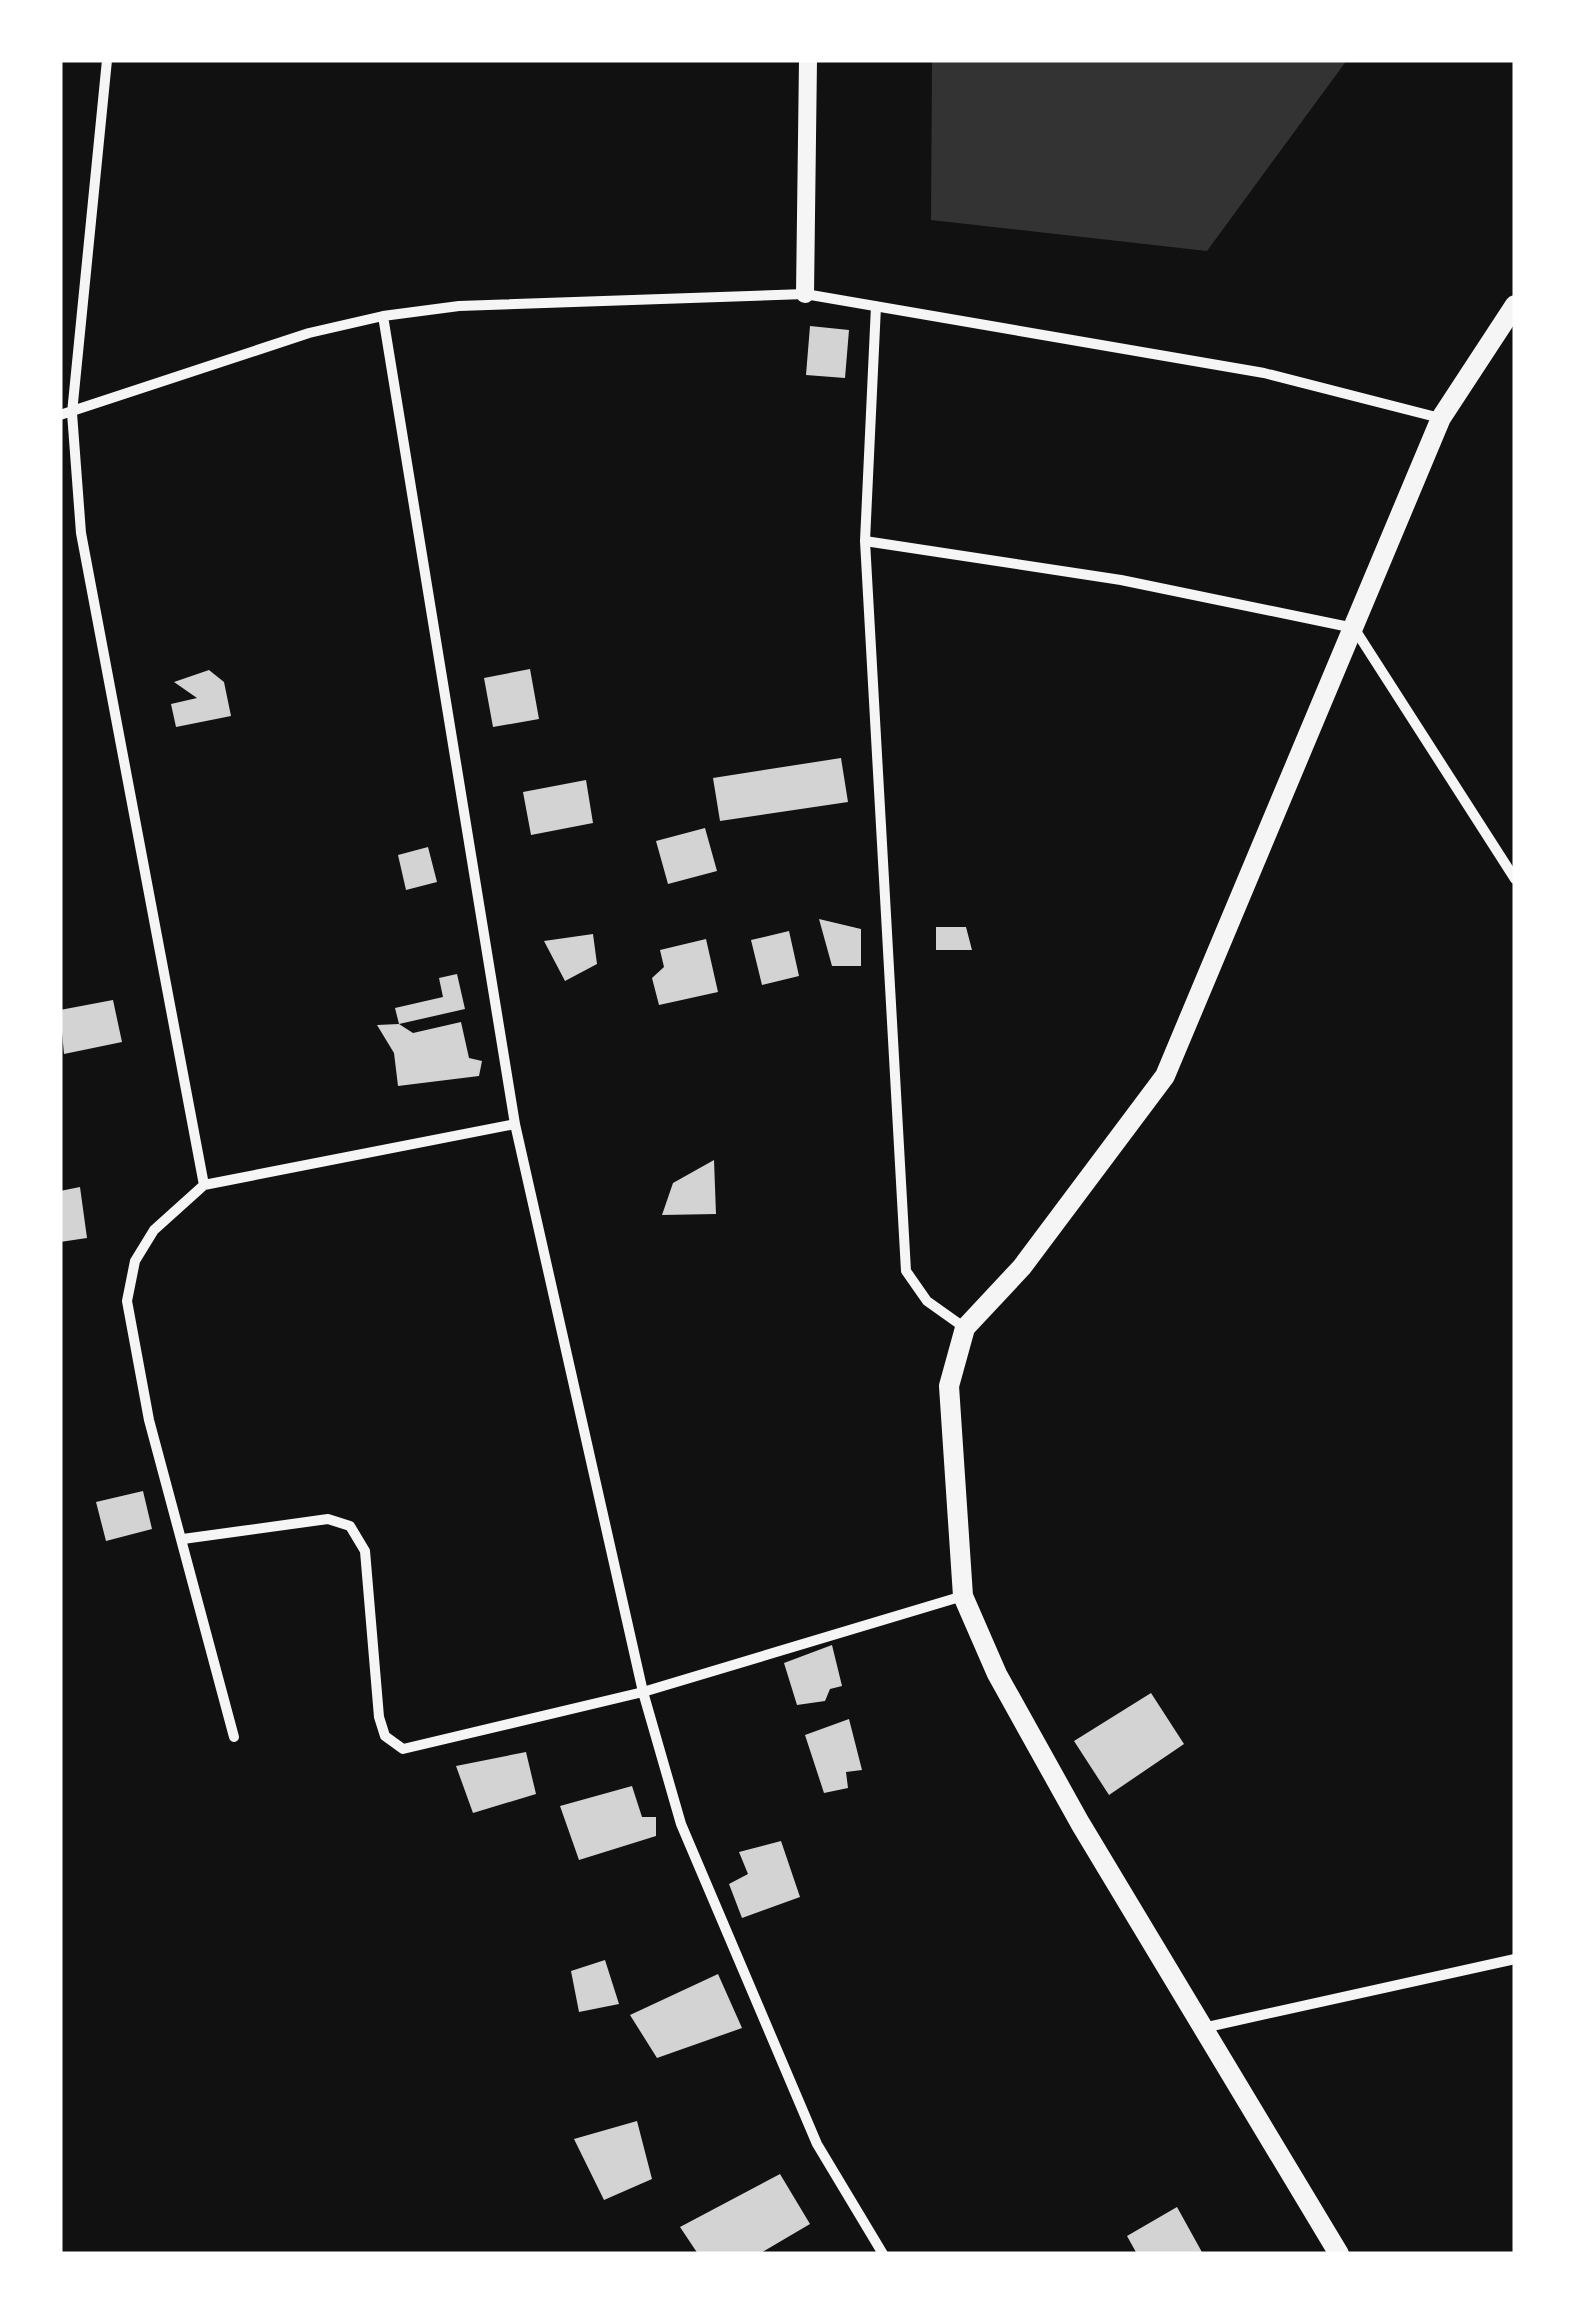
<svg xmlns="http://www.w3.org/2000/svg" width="1575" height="2314" font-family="'Work Sans',sans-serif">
  <rect width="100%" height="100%" fill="#111"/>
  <path fill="#333" d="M932,60H1347L1207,251L931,220Z"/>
  <path fill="#d3d3d3" d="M810,326L849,330L845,378L806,375Z
    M530,669L539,719L493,727L484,678Z
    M209,670L224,682L231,716L176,727L171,704L197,698L174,682Z
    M841,758L848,802L720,821L713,778Z
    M586,780L593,823L531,835L523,792Z
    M705,828L717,871L668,884L656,841Z
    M428,847L437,882L406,890L398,855Z
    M819,919L861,929V966H832Z
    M936,927H966L972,950H936Z
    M789,931L799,976L762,985L751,940Z
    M593,934L597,964L565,981L544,941Z
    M706,939L718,992L659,1005L652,978L664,967L660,950Z
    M457,974L465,1009L399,1024L395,1008L443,997L439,978Z
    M113,1000L122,1042L64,1054L60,1010Z
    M461,1022L469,1058L482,1061L479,1076L398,1086L394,1053L377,1025L399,1024L413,1033Z
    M714,1160L716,1214L662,1215L673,1183Z
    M80,1187L87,1238L60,1242V1191Z
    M143,1491L152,1529L106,1541L96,1502Z
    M832,1645L842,1686L830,1689L825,1701L797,1705L784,1663Z
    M1151,1693L1184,1744L1109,1795L1074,1741Z
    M849,1719L862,1770L846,1772L848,1788L824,1793L805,1735Z
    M526,1752L536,1794L473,1813L456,1766Z
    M632,1786L642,1817H656V1836L579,1860L560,1806Z
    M781,1841L800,1897L742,1918L729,1884L748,1874L739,1852Z
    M605,1960L619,2004L579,2012L571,1971Z
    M718,1974L742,2028L657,2058L630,2015Z
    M637,2121L652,2179L604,2200L574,2139Z
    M780,2174L810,2224L759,2254H698L680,2227Z
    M1177,2207L1203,2254H1137L1127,2236Z"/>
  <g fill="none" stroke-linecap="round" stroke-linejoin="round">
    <path stroke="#f5f5f5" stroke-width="10" d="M107,60L72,413L81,533L204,1185
      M876,306L865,541L906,1271L927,1301L965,1328
      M383,316L515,1124L643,1692L681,1824L817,2144L883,2254
      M60,415L309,333L383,316L459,306L805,294L1264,373L1440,418
      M865,541L1121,580L1354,628L1515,879
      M183,1539L328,1519L350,1526L365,1551L379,1717L385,1736L403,1749L643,1692L963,1596
      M234,1737L149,1420L127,1301L135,1261L154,1230L204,1185L515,1124
      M1203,2028L1515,1959"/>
    <path stroke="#f5f5f5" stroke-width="18" d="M805,294L808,60"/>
    <path stroke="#f5f5f5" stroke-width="20" d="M1339,2254L1080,1823L997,1674L963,1596L949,1386L965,1328L1022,1267L1165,1076L1441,418L1515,305"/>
  </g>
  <rect width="1575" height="2314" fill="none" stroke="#ffffff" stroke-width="125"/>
</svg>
